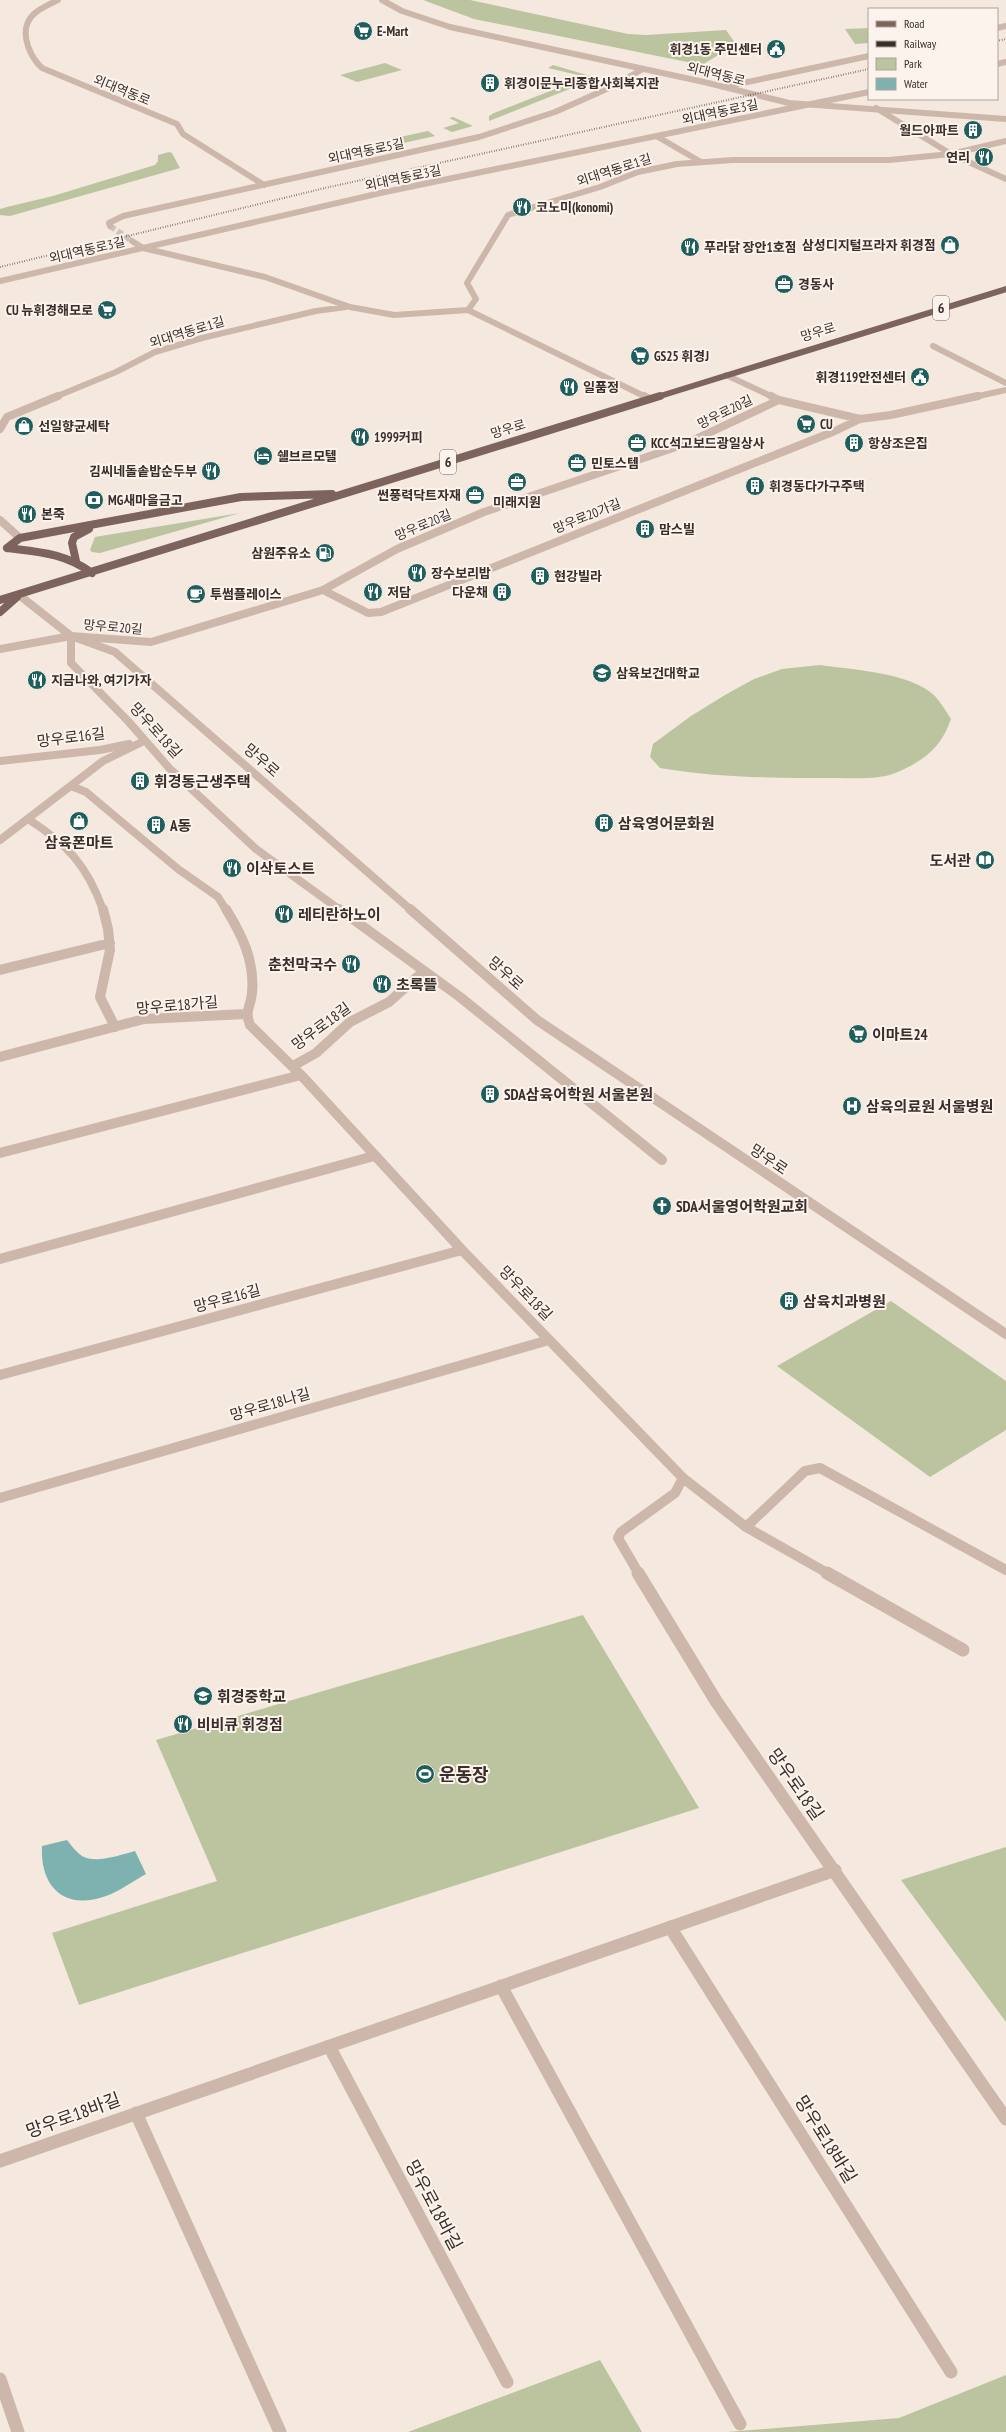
<svg xmlns="http://www.w3.org/2000/svg" width="1006" height="2432" font-family="'PT Sans Narrow','Noto Sans KR',sans-serif">
  <rect width="100%" height="100%" fill="#f4e8df"/>
  <path fill="#bbc49e" d="M423,0H470L628,34L646,35L726,30L740,50L720,54L702,65L474,19Z
    M869,28V43L855,44L845,29Z
    M385,63L402,70L357,82L340,75Z
    M553,65L590,76L592,80L489,121V116L494,113L581,79L578,75L548,68Z
    M453,117L473,126L452,132L443,128L459,123L449,118Z
    M428,131L435,136L399,144L391,139Z
    M169,152L172,153L180,168L10,216L0,215V209L7,207L53,196L155,165L158,161V155Z
    M240,513L100,553L92,552L90,550L95,537Z
    M820,665C853,670 910,672 935,696C941,703 946,711 951,719C941,748 924,761 895,773C880,780 851,778 835,778C777,778 717,778 660,768L650,757L653,744L691,716L725,695L754,679L782,669Z
    M891,1301L1006,1381V1430L930,1477L777,1366Z
    M583,1615L699,1808L79,2005L52,1933L217,1881L156,1740Z
    M1006,1847V2022L901,1880Z
    M600,2360L642,2432H408Z
    M1006,2375V2432H727L899,2418Z"/>
  <path fill="#7db2b0" d="M67,1840C71,1845 76,1852 82,1856C96,1864 120,1855 135,1851L146,1874C133,1881 120,1891 106,1896C64,1911 40,1887 42,1846Z"/>
  <g fill="none" stroke-linecap="round" stroke-linejoin="round">
    <path stroke="#cfc3bb" stroke-width="6" stroke-dasharray="6 3" stroke-linecap="butt" d="M110,226L132,241"/>
    <path stroke="#cdb7aa" stroke-width="6" d="M58,0C48,5 33,11 28,22C21,37 31,58 42,68L177,124L183,134L264,185
      M997,28L1006,26
      M997,64L1006,62
      M724,87L869,56
      M876,108L951,154L1006,179
      M658,137L701,162
      M110,226L109,223L123,216L479,137L555,112L609,88L643,69
      M132,241L143,248L265,277L350,307L394,315L468,310L646,397
      M0,281L385,192L869,92
      M468,310L476,299L467,283L508,215L600,187L638,172L677,164L733,160H889L951,154L1006,141
      M933,346L1006,383
      M726,375L773,397
      M55,397L116,372L155,352L202,338L316,311L346,307
      M974,397L1006,390"/>
    <path stroke="#cdb7aa" stroke-width="8" d="M644,396L650,399
      M771,396L779,400L860,419L891,415L978,396
      M0,429L7,417L58,396
      M0,520L20,538
      M323,590L368,613L381,612L835,431L860,419
      M19,595L71,636L115,652L411,910
      M71,636V663L128,721L170,769L256,849L340,910
      M0,649L71,636L151,642L323,590L397,549L484,512L685,444L779,400
      M0,761L100,750L129,744
      M71,786L86,792L178,869L218,897L226,910
      M28,819C67,844 87,865 103,910
      M0,840L103,761L144,741"/>
    <path stroke="#cdb7aa" stroke-width="10" d="M103,909L108,929L110,950L100,997L115,1027
      M226,909C242,935 255,961 252,993C251,1007 244,1009 250,1025L301,1075L462,1250L683,1478L746,1527L829,1574
      M339,909L460,997L662,1160
      M410,909L537,1020L1006,1334
      M0,970L110,943
      M0,1057L144,1019L246,1014
      M293,1066L316,1053L350,1022L389,1002L424,971
      M0,1153L301,1075
      M0,1259L374,1156
      M0,1375L462,1250
      M0,1498L549,1340
      M746,1527L805,1471L820,1468L1006,1570
      M639,1574L618,1538L621,1532L675,1493L683,1478"/>
    <path stroke="#cdb7aa" stroke-width="13" d="M638,1573L716,1701L1006,2119
      M827,1573L963,1650
      M670,1927L951,2372
      M501,1986L740,2424
      M329,2046L507,2382
      M136,2113L280,2432
      M0,2161L835,1870
      M0,2379L18,2432"/>
    <path stroke="#cdb7aa" stroke-width="6" d="M382,0L402,11L450,27L704,82L789,103L1006,119"/>
    <path stroke="#7c635b" stroke-width="6" d="M657,397L1006,289"/>
    <path stroke="#7c635b" stroke-width="8" d="M7,548L20,538L241,497L332,494
      M7,548C39,552 65,553 92,573
      M76,561L72,543L74,537L89,529
      M0,600L660,396
      M0,612L17,597"/>
    <path stroke="#3a2e2a" stroke-width="2" stroke-dasharray="0.5 2" stroke-linecap="butt" d="M997,41L1006,39
      M0,267L325,188L869,69"/>
  </g>
  <defs>
    <g id="supermarket-disc" transform="scale(1)"><circle r="9.5" fill="#1e5e5c" stroke="#fbf3ec"/><path d="M-6-5.5h2.5l.6 2H6L4.5 2H-2.5L-4.4-4H-6ZM-1.5 3.2a1.3 1.3 0 1 0 .1 0ZM3 3.2a1.3 1.3 0 1 0 .1 0Z" fill="#fff"/></g>
    <g id="civic-disc" transform="scale(1)"><circle r="9.5" fill="#1e5e5c" stroke="#fbf3ec"/><path d="M-.6-6.5H3V-4.5H.6V-3L4-1V1h2V6H-6V1h2V-1L-.6-3ZM-1.2 2.5V6h2.4V2.5Z" fill="#fff"/></g>
    <g id="building-disc" transform="scale(1)"><circle r="9.5" fill="#1e5e5c" stroke="#fbf3ec"/><path d="M-4-6H4V6H1V3H-1V6H-4ZM-2.5-4.3h1.7v1.8h-1.7ZM.8-4.3h1.7v1.8H.8ZM-2.5-1h1.7V.8h-1.7ZM.8-1h1.7V.8H.8Z" fill="#fff"/></g>
    <g id="restaurant-disc" transform="scale(1)"><circle r="9.5" fill="#1e5e5c" stroke="#fbf3ec"/><path d="M-5-6h1v4h1v-4h1v4h1v-4h1v5L-1.5 .5V6h-2V.5L-5-1ZM5-6V6H3V1.5H1.5Q1.5-4 5-6Z" fill="#fff"/></g>
    <g id="shop-disc" transform="scale(1)"><circle r="9.5" fill="#1e5e5c" stroke="#fbf3ec"/><path d="M-5-2.5h2.3a2.7 3.5 0 0 1 5.4 0H5L5.5 6h-11ZM-1.5-2.5h3a1.5 2.3 0 0 0-3 0Z" fill="#fff"/></g>
    <g id="office-disc" transform="scale(1)"><circle r="9.5" fill="#1e5e5c" stroke="#fbf3ec"/><path d="M-6-3h4V-5.5h4V-3h4V5H-6ZM-1-4.5V-3h2v-1.5ZM-6 0V1H6V0Z" fill="#fff"/></g>
    <g id="hotel-disc" transform="scale(1)"><circle r="9.5" fill="#1e5e5c" stroke="#fbf3ec"/><path d="M-6-4.5h1.5V1H6V5H4.5V3h-9V5H-6ZM-4 0a1.8 1.8 0 1 1 3.6 0ZM.5 0V-2.5h3Q6-2.5 6 0Z" fill="#fff"/></g>
    <g id="bank-disc" transform="scale(1)"><circle r="9.5" fill="#1e5e5c" stroke="#fbf3ec"/><path d="M-6-4H6V4H-6ZM0-2.3a2.3 2.3 0 1 0 0 4.6a2.3 2.3 0 1 0 0-4.6Z" fill="#fff"/></g>
    <g id="fuel-disc" transform="scale(1)"><circle r="9.5" fill="#1e5e5c" stroke="#fbf3ec"/><path d="M-5.5-6h7V0h2V4h1.3V-2.5L3-4.5l.8-.8L6-3V5H2.5V1h-1V6h-7ZM-4.2-4.7v3.2H.2V-4.7Z" fill="#fff"/></g>
    <g id="cafe-disc" transform="scale(1)"><circle r="9.5" fill="#1e5e5c" stroke="#fbf3ec"/><path d="M-5.5-4.5H6V0H3Q3 3.5 0 3.5H-2.5Q-5.5 3.5-5.5 0ZM3-3.2v2h1.7v-2ZM-6 4.5H4V6H-6Z" fill="#fff"/></g>
    <g id="university-disc" transform="scale(1)"><circle r="9.5" fill="#1e5e5c" stroke="#fbf3ec"/><path d="M0-5L7-2L0 1L-7-2ZM-4 1L0 2.5L4 1V4Q0 6-4 4Z" fill="#fff"/></g>
    <g id="library-disc" transform="scale(1)"><circle r="9.5" fill="#1e5e5c" stroke="#fbf3ec"/><path d="M-6-4Q-3-5.5-.7-3.5V5Q-3 3-6 4ZM6-4Q3-5.5 .7-3.5V5Q3 3 6 4Z" fill="#fff"/></g>
    <g id="hospital-disc" transform="scale(1)"><circle r="9.5" fill="#1e5e5c" stroke="#fbf3ec"/><path d="M-5-5h3v3.5h4V-5h3V5h-3V1.5h-4V5h-3Z" fill="#fff"/></g>
    <g id="church-disc" transform="scale(1)"><circle r="9.5" fill="#1e5e5c" stroke="#fbf3ec"/><path d="M-1.2-6h2.4v3.5h3.3v2.4h-3.3V6h-2.4V-.1h-3.3v-2.4h3.3Z" fill="#fff"/></g>
    <g id="school-disc" transform="scale(1)"><circle r="9.5" fill="#1e5e5c" stroke="#fbf3ec"/><path d="M0-5L7-2L0 1L-7-2ZM-4 1L0 2.5L4 1V4Q0 6-4 4Z" fill="#fff"/></g>
    <g id="stadium-disc" transform="scale(1)"><circle r="9.5" fill="#1e5e5c" stroke="#fbf3ec"/><path d="M0-5a6.5 5 0 1 0 0 10a6.5 5 0 1 0 0-10ZM-3.5-1.8h7v3.6h-7Z" fill="#fff"/></g>
  </defs>
  <g fill-rule="evenodd">
    <use href="#supermarket-disc" x="363" y="31"/>
    <use href="#civic-disc" x="776" y="49"/>
    <use href="#building-disc" x="490" y="83"/>
    <use href="#building-disc" x="973" y="130"/>
    <use href="#restaurant-disc" x="984" y="157"/>
    <use href="#restaurant-disc" x="522" y="207"/>
    <use href="#shop-disc" x="950" y="245"/>
    <use href="#restaurant-disc" x="690" y="247"/>
    <use href="#office-disc" x="784" y="284"/>
    <use href="#supermarket-disc" x="107" y="310"/>
    <use href="#supermarket-disc" x="640" y="356"/>
    <use href="#civic-disc" x="920" y="377"/>
    <use href="#restaurant-disc" x="569" y="387"/>
    <use href="#supermarket-disc" x="806" y="424"/>
    <use href="#shop-disc" x="24" y="426"/>
    <use href="#restaurant-disc" x="360" y="437"/>
    <use href="#office-disc" x="637" y="443"/>
    <use href="#building-disc" x="854" y="443"/>
    <use href="#hotel-disc" x="263" y="456"/>
    <use href="#office-disc" x="577" y="463"/>
    <use href="#restaurant-disc" x="211" y="471"/>
    <use href="#office-disc" x="517" y="482"/>
    <use href="#building-disc" x="755" y="486"/>
    <use href="#office-disc" x="475" y="495"/>
    <use href="#bank-disc" x="94" y="500"/>
    <use href="#restaurant-disc" x="27" y="514"/>
    <use href="#building-disc" x="645" y="529"/>
    <use href="#fuel-disc" x="325" y="553"/>
    <use href="#restaurant-disc" x="417" y="573"/>
    <use href="#building-disc" x="540" y="576"/>
    <use href="#restaurant-disc" x="373" y="592"/>
    <use href="#building-disc" x="502" y="592"/>
    <use href="#cafe-disc" x="196" y="594"/>
    <use href="#university-disc" x="602" y="673"/>
    <use href="#restaurant-disc" x="37" y="680"/>
    <use href="#building-disc" x="140" y="781"/>
    <use href="#shop-disc" x="79" y="821"/>
    <use href="#building-disc" x="604" y="823"/>
    <use href="#building-disc" x="156" y="825"/>
    <use href="#library-disc" x="985" y="860"/>
    <use href="#restaurant-disc" x="232" y="868"/>
    <use href="#restaurant-disc" x="284" y="914"/>
    <use href="#restaurant-disc" x="351" y="964"/>
    <use href="#restaurant-disc" x="382" y="984"/>
    <use href="#supermarket-disc" x="858" y="1034"/>
    <use href="#building-disc" x="490" y="1094"/>
    <use href="#hospital-disc" x="852" y="1106"/>
    <use href="#church-disc" x="662" y="1206"/>
    <use href="#building-disc" x="789" y="1301"/>
    <use href="#school-disc" x="203" y="1696"/>
    <use href="#restaurant-disc" x="183" y="1724"/>
    <use href="#stadium-disc" x="425" y="1774"/>
  </g>
  <g text-anchor="middle" dominant-baseline="central" stroke-width="4" stroke-linejoin="round" paint-order="stroke">
    <g font-size="13" font-weight="bold" fill="#3a2e2a" stroke="#fbf3ec" text-anchor="start">
      <text x="377" y="31">E-Mart</text>
      <text x="762" y="49" text-anchor="end">휘경1동 주민센터</text>
      <text x="504" y="83">휘경이문누리종합사회복지관</text>
      <text x="959" y="130" text-anchor="end">월드아파트</text>
      <text x="970" y="157" text-anchor="end">연리</text>
      <text x="536" y="207">코노미(konomi)</text>
      <text x="936" y="245" text-anchor="end">삼성디지털프라자 휘경점</text>
      <text x="704" y="247">푸라닭 장안1호점</text>
      <text x="798" y="284">경동사</text>
      <text x="93" y="310" text-anchor="end">CU 뉴휘경해모로</text>
      <text x="654" y="356">GS25 휘경J</text>
      <text x="906" y="377" text-anchor="end">휘경119안전센터</text>
      <text x="583" y="387">일품정</text>
      <text x="820" y="424">CU</text>
      <text x="38" y="426">선일향균세탁</text>
      <text x="374" y="437">1999커피</text>
      <text x="651" y="443">KCC석고보드광일상사</text>
      <text x="868" y="443">항상조은집</text>
      <text x="277" y="456">쉘브르모텔</text>
      <text x="591" y="463">민토스템</text>
      <text x="197" y="471" text-anchor="end">김씨네돌솥밥순두부</text>
      <text x="769" y="486">휘경동다가구주택</text>
      <text x="461" y="495" text-anchor="end">썬풍력닥트자재</text>
      <text x="108" y="500">MG새마을금고</text>
      <text x="517" y="502" text-anchor="middle">미래지원</text>
      <text x="41" y="514">본죽</text>
      <text x="659" y="529">맘스빌</text>
      <text x="311" y="553" text-anchor="end">삼원주유소</text>
      <text x="431" y="573">장수보리밥</text>
      <text x="554" y="576">현강빌라</text>
      <text x="387" y="592">저담</text>
      <text x="488" y="592" text-anchor="end">다운채</text>
      <text x="210" y="594">투썸플레이스</text>
      <text x="616" y="673">삼육보건대학교</text>
      <text x="51" y="680">지금나와, 여기가자</text>
    </g>
    <g font-size="13" fill="#3a2e2a" stroke="#fbf3ec">
      <text transform="translate(716 74) rotate(14)">외대역동로</text>
      <text transform="translate(122 90) rotate(22)">외대역동로</text>
      <text transform="translate(720 112) rotate(-12)">외대역동로3길</text>
      <text transform="translate(366 151) rotate(-12)">외대역동로5길</text>
      <text transform="translate(614 170) rotate(-18)">외대역동로1길</text>
      <text transform="translate(403 178) rotate(-12)">외대역동로3길</text>
      <text transform="translate(87 250) rotate(-13)">외대역동로3길</text>
      <text transform="translate(187 332) rotate(-17)">외대역동로1길</text>
      <text transform="translate(818 332) rotate(-17)">망우로</text>
      <text transform="translate(725 412) rotate(-26)">망우로20길</text>
      <text transform="translate(508 429) rotate(-17)">망우로</text>
      <text transform="translate(587 516) rotate(-22)">망우로20가길</text>
      <text transform="translate(423 525) rotate(-23)">망우로20길</text>
      <text transform="translate(113 627) rotate(5)">망우로20길</text>
    </g>
    <g fill="#fbf3ec" stroke="#746964" stroke-width="1">
      <rect x="933" y="296" width="16" height="24" rx="3"/>
      <rect x="440" y="450" width="16" height="24" rx="3"/>
    </g>
    <g font-size="14" font-weight="bold" fill="#3a2e2a">
      <text x="941" y="308">6</text>
      <text x="448" y="462">6</text>
    </g>
    <g font-size="15" fill="#3a2e2a" stroke="#fbf3ec">
      <text transform="translate(156 730) rotate(48)">망우로18길</text>
      <text transform="translate(71 737) rotate(-7)">망우로16길</text>
      <text transform="translate(262 760) rotate(41)">망우로</text>
      <text transform="translate(506 973) rotate(42)">망우로</text>
      <text transform="translate(177 1005) rotate(-5)">망우로18가길</text>
      <text transform="translate(321 1026) rotate(-36)">망우로18길</text>
      <text transform="translate(769 1159) rotate(34)">망우로</text>
      <text transform="translate(526 1293) rotate(46)">망우로18길</text>
      <text transform="translate(227 1298) rotate(-15)">망우로16길</text>
      <text transform="translate(270 1404) rotate(-16)">망우로18나길</text>
    </g>
    <g font-size="15" font-weight="bold" fill="#3a2e2a" stroke="#fbf3ec" text-anchor="start">
      <text x="154" y="781">휘경동근생주택</text>
      <text x="618" y="823">삼육영어문화원</text>
      <text x="170" y="825">A동</text>
      <text x="79" y="842" text-anchor="middle">삼육폰마트</text>
      <text x="971" y="860" text-anchor="end">도서관</text>
      <text x="246" y="868">이삭토스트</text>
      <text x="298" y="914">레티란하노이</text>
      <text x="337" y="964" text-anchor="end">춘천막국수</text>
      <text x="396" y="984">초록뜰</text>
      <text x="872" y="1034">이마트24</text>
      <text x="504" y="1094">SDA삼육어학원 서울본원</text>
      <text x="866" y="1106">삼육의료원 서울병원</text>
      <text x="676" y="1206">SDA서울영어학원교회</text>
      <text x="803" y="1301">삼육치과병원</text>
      <text x="217" y="1696">휘경중학교</text>
      <text x="197" y="1724">비비큐 휘경점</text>
    </g>
    <g font-size="18" font-weight="bold" fill="#3a2e2a" stroke="#fbf3ec" text-anchor="start">
      <text x="439" y="1774">운동장</text>
    </g>
    <g font-size="18" fill="#3a2e2a" stroke="#fbf3ec">
      <text transform="translate(796 1784) rotate(55)">망우로18길</text>
      <text transform="translate(73 2115) rotate(-20)">망우로18바길</text>
      <text transform="translate(826 2139) rotate(58)">망우로18바길</text>
      <text transform="translate(434 2205) rotate(62)">망우로18바길</text>
    </g>
  </g>
  <rect x="868" y="8" width="130" height="92" fill="#fbf3ec" stroke="#aea49e"/>
  <rect x="876" y="21" width="20" height="6" fill="#7c635b" stroke="#aea49e"/>
  <text x="904" y="28" font-size="12" fill="#3a2e2a">Road</text>
  <rect x="876" y="41" width="20" height="6" fill="#3a2e2a" stroke="#aea49e"/>
  <text x="904" y="48" font-size="12" fill="#3a2e2a">Railway</text>
  <rect x="876" y="58" width="20" height="12" fill="#bbc49e" stroke="#aea49e"/>
  <text x="904" y="68" font-size="12" fill="#3a2e2a">Park</text>
  <rect x="876" y="78" width="20" height="12" fill="#7db2b0" stroke="#aea49e"/>
  <text x="904" y="88" font-size="12" fill="#3a2e2a">Water</text>
</svg>
